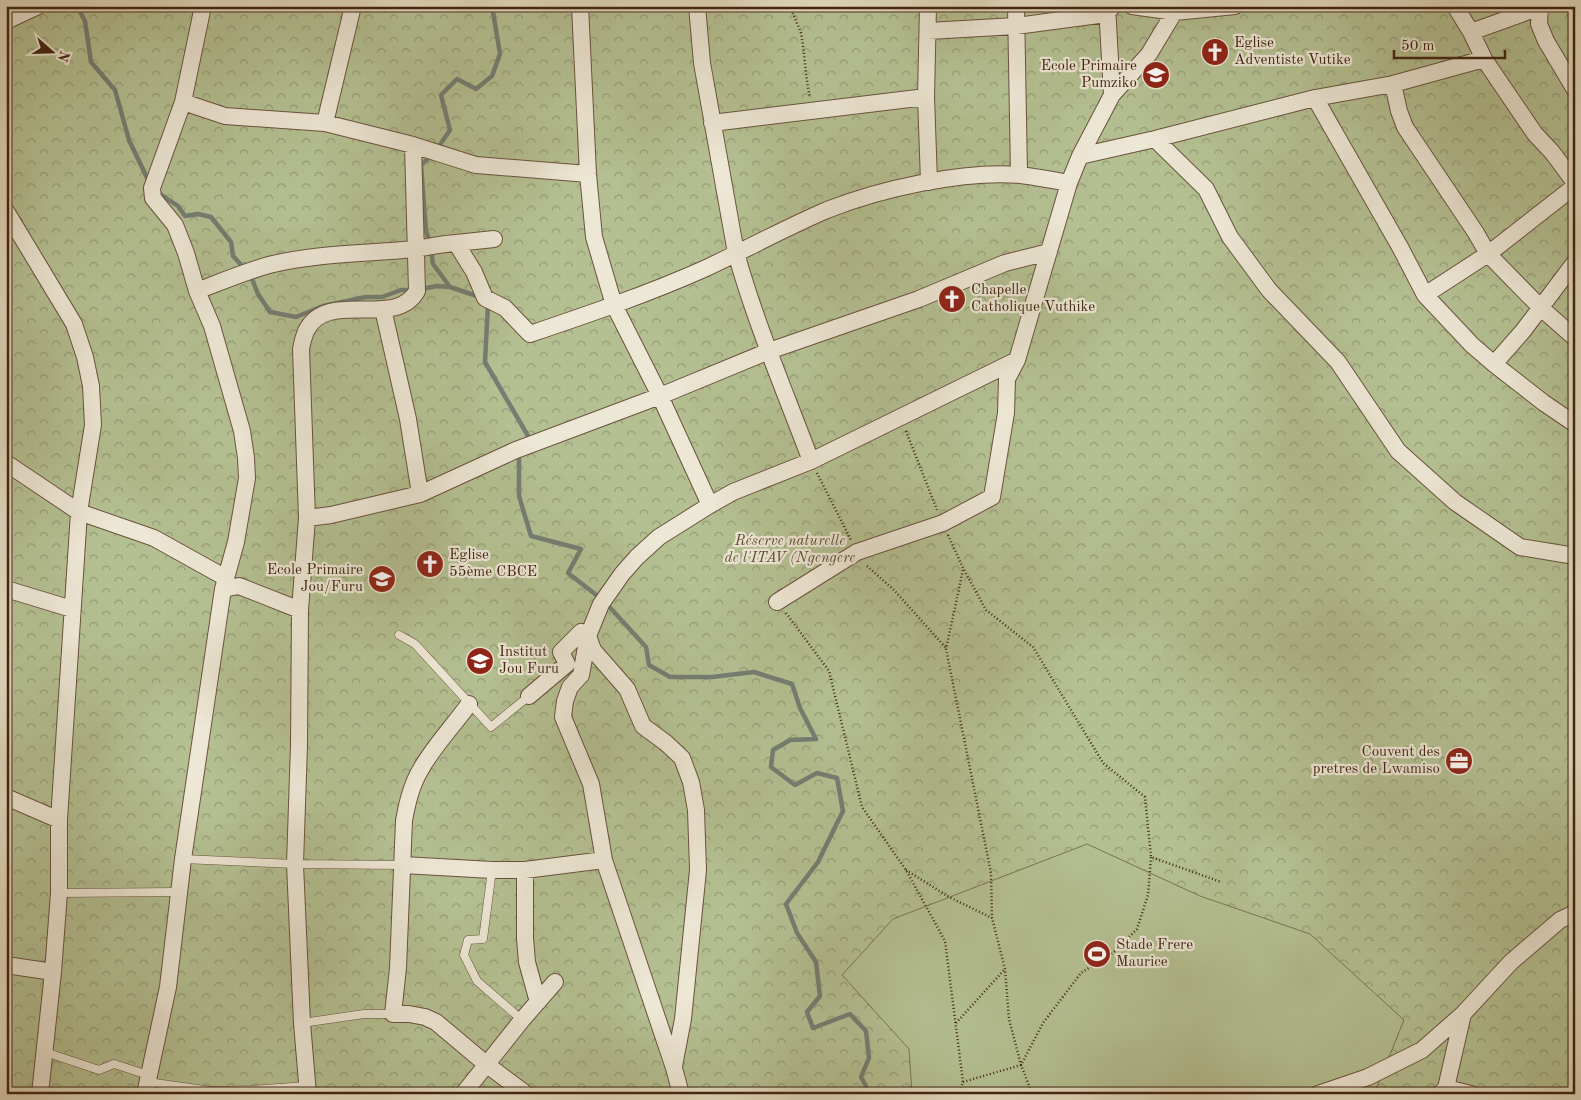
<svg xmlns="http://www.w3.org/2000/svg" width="1581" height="1100" font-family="'Old Standard TT',serif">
  <defs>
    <pattern id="park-crowns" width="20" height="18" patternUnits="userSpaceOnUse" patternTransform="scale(1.25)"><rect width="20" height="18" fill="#b4c092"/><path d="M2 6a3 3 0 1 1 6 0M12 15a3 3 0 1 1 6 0" fill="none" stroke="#949c76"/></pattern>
  </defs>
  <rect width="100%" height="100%" fill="#e3dabf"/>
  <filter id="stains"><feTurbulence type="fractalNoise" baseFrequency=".004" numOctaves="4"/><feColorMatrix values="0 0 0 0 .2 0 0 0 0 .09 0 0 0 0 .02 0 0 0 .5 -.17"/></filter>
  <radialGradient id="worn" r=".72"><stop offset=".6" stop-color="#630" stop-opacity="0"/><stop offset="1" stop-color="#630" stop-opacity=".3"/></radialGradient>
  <path fill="url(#park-crowns)" stroke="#7b7252" d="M6,6H1575V1094H6Z"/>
  <path fill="#b4c092" stroke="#7b7252" d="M1087,844L1200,896L1310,934L1404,1020L1374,1094H912L909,1049L842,975L893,919Z"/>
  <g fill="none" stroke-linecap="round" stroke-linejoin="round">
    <path stroke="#747e73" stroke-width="4.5" d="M77,6L85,21L91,62L115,90L129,140L149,182
      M437,149L450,130L441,95L457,79L476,89L492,76L500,54L492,6
      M157,192L178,206L185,216L198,214L211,217L231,242L233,256L244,268
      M430,242L426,231L421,165L432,155
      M431,249L433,264L450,287L480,297
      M250,274L258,294L270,312L296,317L323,306L366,297H382L401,290H411
      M421,289L437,286L450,287
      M488,304L485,362L528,436L526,441
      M521,453L519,458V496L531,536L581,549L568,573L604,601L646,647L649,665L670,677H712L754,672L792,684L800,708L816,739L790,740L773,750L771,767L795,785L817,773L837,778L843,811L818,862L786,904L797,933L816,962L820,996L807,1012L813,1028L850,1014L866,1031L869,1058L861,1077L866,1086L864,1094"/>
    <g stroke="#6a523d" stroke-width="9">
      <path id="lane" d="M399,635L415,644L491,727L529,696
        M183,859L295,864L403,865
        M492,870L483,939L468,940L464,955L477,981L522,1020
        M59,893L178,892
        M302,1023L364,1014H393
        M45,1052L99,1070L114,1064L145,1074L148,1082L211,1091L251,1090L307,1086"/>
    </g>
    <g stroke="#6a523d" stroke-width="18">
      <path id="street" d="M580,6L588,174L594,237L614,305L660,396L710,505
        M697,6L702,63L736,253C756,324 785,392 811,461
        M928,6L926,97L929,182
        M1016,6L1019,175
        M1107,6L1112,95
        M1132,6L1175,12L1235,6
        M1455,6L1471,32L1484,59L1535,134L1552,152L1575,183
        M1540,6L1539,24L1546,41L1575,90
        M6,21L38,6
        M928,31L1016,26L1106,14L1113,6
        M1471,32L1543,6
        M1393,84L1399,111L1405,127L1476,233L1488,254L1541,308L1575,338
        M1315,98L1400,247L1425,295L1472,345L1494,364L1544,403L1575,424
        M183,102L225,116L325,123L413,145L476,165L588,174
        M325,123L353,6
        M712,123L926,97
        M1155,139L1206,189L1230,237L1269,290L1338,362L1398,451L1455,502L1520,547L1575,556
        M1080,156L1155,139L1315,98L1393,84L1484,59
        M6,211L74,324L85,357L91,386L93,425L79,512L59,820V893L53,972L40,1094
        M494,239L456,243L474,272L485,298L505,308L530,334C589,314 648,294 704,269C745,250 785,228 827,210C880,189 964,170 1020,175C1036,177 1053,180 1069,183
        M197,291C220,282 244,272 269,265C317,253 365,254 414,249C428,247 441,244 456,243
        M1425,295L1488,254L1575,186
        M383,309L408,419L420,494
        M1494,364L1523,331L1575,262
        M6,463L79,512L154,538L226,578L223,589L239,586L300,610
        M307,518L331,515L420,494L516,450L660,396L769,351L919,299L1005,263L1049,252
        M6,589L72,609
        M777,602L857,552L943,523L992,497L1006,413L1007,379L1017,360L1069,183L1080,156L1112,95L1149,54L1178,6
        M529,696L567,664L561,652L581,632L588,636L593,650L627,689L643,726L666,743L682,758L691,782L696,810L698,870L683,1019L674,1066
        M469,704C454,725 433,747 421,769C411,785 407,803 404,821L398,968L393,1014H409L425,1017L436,1022L486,1064L526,1094
        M6,797L59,820
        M403,865L492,870H525L604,860
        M525,870V938L527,962L538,1002
        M6,965L53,972
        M1446,1088L1471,1094
        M145,1094L168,987L183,859L223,589L236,542L247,478L246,458L242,431L212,326L197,291L186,253L175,225L153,198L152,188L183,102L203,6
        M308,1094L302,1023L295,864L299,745L300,610L307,518L301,349C302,343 304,336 306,331C327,288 395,330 417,291L413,145
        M463,1094L522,1020L555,982
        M681,1094L674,1068L604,860L591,784L563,717L565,701L570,687L581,675L588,636L601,604L622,574L637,557L659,537L710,505L733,492L811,461L1017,360
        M1318,1094L1368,1077L1422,1050L1463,1014
        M1440,1094L1446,1088L1463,1014L1511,962L1560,920L1575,913"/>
    </g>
    <path stroke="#422512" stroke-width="2.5" stroke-dasharray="1 2.5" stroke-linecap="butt" d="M791,6C793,16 798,24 801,33C805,54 805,76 810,97
      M906,431L937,510
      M817,473L851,540
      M948,535L963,568L986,610L1033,647L1103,763L1145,797L1151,857L1221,882
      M867,566L894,590L946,648
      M963,570L946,649L991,873L992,918L1005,969L1009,1019L1021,1065L1031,1091V1094
      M786,613L829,671L862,807L906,870L945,941L963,1082L959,1094
      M906,870L949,897L992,918
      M956,1023L1005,969
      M963,1082L1021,1065L1043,1023L1081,973L1114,952L1137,929L1148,895L1151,857"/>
    <use href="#lane" stroke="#ede7d5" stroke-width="8"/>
    <use href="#street" stroke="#ede7d5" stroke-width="16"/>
  </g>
  <defs>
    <g id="church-disc" transform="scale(1.4375)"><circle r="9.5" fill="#8f2418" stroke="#ede7d5"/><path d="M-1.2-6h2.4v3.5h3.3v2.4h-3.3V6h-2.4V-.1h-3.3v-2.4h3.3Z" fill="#fff"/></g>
    <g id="school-disc" transform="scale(1.4375)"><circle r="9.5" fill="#8f2418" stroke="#ede7d5"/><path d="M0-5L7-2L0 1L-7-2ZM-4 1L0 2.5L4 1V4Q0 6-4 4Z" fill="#fff"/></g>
    <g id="office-disc" transform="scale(1.4375)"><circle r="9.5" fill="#8f2418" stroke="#ede7d5"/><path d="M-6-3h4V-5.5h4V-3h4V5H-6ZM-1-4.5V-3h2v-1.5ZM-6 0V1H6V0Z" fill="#fff"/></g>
    <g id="stadium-disc" transform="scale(1.4375)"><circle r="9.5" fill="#8f2418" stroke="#ede7d5"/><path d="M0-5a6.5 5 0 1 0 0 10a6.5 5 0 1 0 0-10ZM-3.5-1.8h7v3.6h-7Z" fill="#fff"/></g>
  </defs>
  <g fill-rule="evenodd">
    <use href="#church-disc" x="1215" y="52"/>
    <use href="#school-disc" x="1156" y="75"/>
    <use href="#church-disc" x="952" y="299"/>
    <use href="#church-disc" x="430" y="564"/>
    <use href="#school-disc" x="382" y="579"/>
    <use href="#school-disc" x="480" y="661"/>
    <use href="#office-disc" x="1459" y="761"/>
    <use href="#stadium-disc" x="1097" y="954"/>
  </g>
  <g text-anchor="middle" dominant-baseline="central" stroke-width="4.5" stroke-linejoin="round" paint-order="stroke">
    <g font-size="15" fill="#422512" stroke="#ede7d5" text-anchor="start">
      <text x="1234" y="43">Eglise<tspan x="1234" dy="17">Adventiste Vutike</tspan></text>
      <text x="1137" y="66" text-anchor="end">Ecole Primaire<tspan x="1137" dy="17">Pumziko</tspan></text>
      <text x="971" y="290">Chapelle<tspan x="971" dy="17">Catholique Vuthike</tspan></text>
      <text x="449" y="555">Eglise<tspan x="449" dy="17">55ème CBCE</tspan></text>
      <text x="363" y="570" text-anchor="end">Ecole Primaire<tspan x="363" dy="17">Jou/Furu</tspan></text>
      <text x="499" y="652">Institut<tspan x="499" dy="17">Jou Furu</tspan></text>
      <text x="1440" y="752" text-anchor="end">Couvent des<tspan x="1440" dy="17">pretres de Lwamiso</tspan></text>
      <text x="1116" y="945">Stade Frere<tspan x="1116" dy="17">Maurice</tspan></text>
    </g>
    <g font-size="15" font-style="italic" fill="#5e4c32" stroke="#ede7d5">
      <text x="790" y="541">Réserve naturelle<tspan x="790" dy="17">de l'ITAV (Ngengere</tspan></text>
    </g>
  </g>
  <rect width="1581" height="1100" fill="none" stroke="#e3dabf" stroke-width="25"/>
  <rect x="8" y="8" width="1566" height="1085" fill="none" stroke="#422512" stroke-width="2.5"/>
  <rect x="12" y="12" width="1556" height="1075" fill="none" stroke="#422512"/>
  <g transform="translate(52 52) rotate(110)" stroke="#ede7d5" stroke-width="4" paint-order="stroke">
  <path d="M0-4L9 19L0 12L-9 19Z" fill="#422512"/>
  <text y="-8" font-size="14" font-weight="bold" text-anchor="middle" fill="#422512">N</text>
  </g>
  <path d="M1394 50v8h111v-8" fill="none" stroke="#422512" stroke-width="2.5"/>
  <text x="1401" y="50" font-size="15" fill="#422512" stroke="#ede7d5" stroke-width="4" paint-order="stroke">50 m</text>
  <rect width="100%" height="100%" filter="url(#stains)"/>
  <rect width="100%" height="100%" fill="url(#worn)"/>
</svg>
